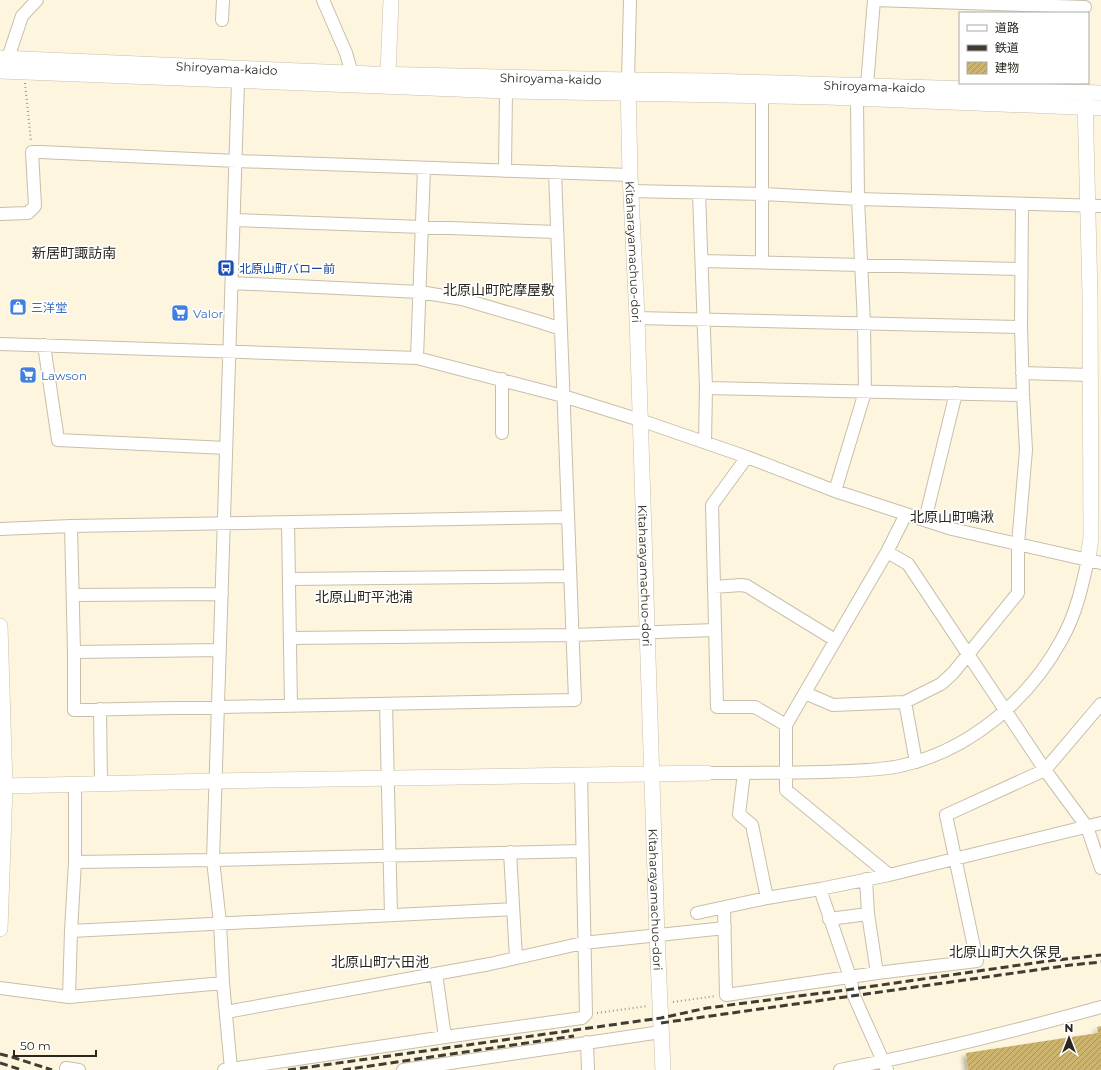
<svg xmlns="http://www.w3.org/2000/svg" width="1101" height="1070" font-family="Montserrat,'Noto Sans JP',sans-serif">
  <defs>
    <pattern id="building-hatch" width="6" height="6" patternUnits="userSpaceOnUse"><rect width="6" height="6" fill="#ccb46e"/><path d="M-1 1l2-2M0 6l6-6M5 7l2-2" fill="none" stroke="#a6925a"/></pattern>
    <filter id="shadow"><feDropShadow dx="-3.5" dy="3.5" stdDeviation="2" flood-color="#0004"/></filter>
  </defs>
  <rect width="100%" height="100%" fill="#fdf5de"/>
  <path fill="url(#building-hatch)" filter="url(#shadow)" d="M1101,1026V1070H968L966,1053L1098,1033L1097,1027Z"/>
  <g fill="none" stroke-linecap="round" stroke-linejoin="round">
    <g stroke="#c7bfaa" stroke-width="14">
      <path id="minor" d="M323,0L346,53L352,74
        M874,0L1085,7
        M222,20L223,0
        M8,58L22,16L37,0
        M628,80L630,0
        M867,85L874,0
        M762,96V262
        M505,171L506,91
        M631,191L763,194L858,199L1101,206
        M699,193L706,388L705,442
        M0,214L28,213L35,206L32,152H40L237,161L630,175
        M234,220L557,232
        M702,261L1021,269
        M232,283L420,292L462,299L540,322L561,329
        M637,318L1021,327
        M0,344L417,358L563,396L640,420L747,457L835,491L952,529L1101,563
        M44,345L58,440L226,448
        M417,358L424,168
        M1022,373L1090,375
        M502,379V433
        M706,388L1023,395
        M747,457L712,505L717,707H755L786,725V790L889,875
        M835,491L865,392L864,323L858,199L857,98
        M925,520L956,393
        M288,523L291,706
        M71,526L74,652V710L575,700L555,172
        M0,529L71,526L568,517
        M887,552L908,564L1045,770L1087,827L1101,868
        M289,579L570,576
        M714,587L741,585L747,586L835,640
        M73,595L222,594
        M290,638L572,635L715,630
        M74,652L220,650
        M805,693L833,705L905,702L941,684L953,673L1018,593V544L1026,450L1023,395L1021,327L1022,204
        M905,702L916,762
        M386,704L391,915
        M100,709L101,784
        M786,725L887,552L906,514
        M707,773C746,773 784,773 822,772C848,771 875,771 900,766C969,751 1029,700 1062,639C1076,614 1082,587 1088,559
        M744,773L739,814L752,825L767,898
        M510,852L516,958
        M75,862L213,860L581,851
        M866,879L868,914L877,973
        M820,889L850,977L854,996L887,1070
        M724,908L726,995L877,973L977,961L946,815L1045,770L1101,704
        M697,913L767,898L820,889L889,875L1101,823
        M829,919L868,914
        M71,931L513,909
        M436,974L445,1037
        M0,988L69,997L223,983
        M69,997L71,931L75,862V785
        M226,1012L490,964L583,943L725,928
        M587,1042L588,1070
        M66,1068L79,1070
        M231,1069L223,983L220,923L213,860L238,81
        M224,1070L445,1037L582,1018L586,1014L581,776
        M403,1070L661,1032
        M840,1070C928,1053 1015,1031 1101,1007"/>
    </g>
    <g stroke="#c7bfaa" stroke-width="16">
      <g id="tertiary">
        <path id="s1" d="M0,58L372,74L628,80L711,81L1101,93"/>
        <path d="M0,71L506,91L827,97L1101,108"/>
        <path d="M388,74L391,0"/>
        <path id="s2" d="M628,83L630,175L637,318L657,936L663,1070"/>
        <path d="M1085,98L1090,295L1091,537L1088,559"/>
        <path d="M0,626L5,786L0,929"/>
        <path d="M5,786L215,781L707,773"/>
      </g>
    </g>
    <path stroke="#9b9686" stroke-width="2" stroke-dasharray="1 3" stroke-linecap="butt" d="M25,83L31,141
      M673,1002L716,996
      M597,1013L648,1006"/>
    <use href="#minor" stroke="#fff" stroke-width="12"/>
    <use href="#tertiary" stroke="#fff" stroke-width="15"/>
    <path stroke="#3f3c32" stroke-width="3" stroke-dasharray="8 4" stroke-linecap="butt" d="M661,1023L1071,965L1101,962
      M0,1054L12,1057L52,1070
      M0,1063L22,1070
      M288,1070L661,1018L707,1008L853,989L1048,961L1101,955
      M343,1070L574,1036"/>
  </g>
  <defs>
    <g id="bus-square" transform="scale(0.9)"><rect x="-9" y="-9" width="18" height="18" rx="4" fill="#1a4fb4" stroke="#fff"/><path d="M-5-6H5V4H4V6H2V4H-2V6H-4V4H-5ZM-3.5-4V0h7V-4ZM-3.5 1.2v1.5H-2V1.2ZM2 1.2v1.5H3.5V1.2Z" fill="#fff"/></g>
    <g id="shop-square" transform="scale(0.9)"><rect x="-9" y="-9" width="18" height="18" rx="4" fill="#3f7fe0" stroke="#fff"/><path d="M-5-2.5h2.3a2.7 3.5 0 0 1 5.4 0H5L5.5 6h-11ZM-1.5-2.5h3a1.5 2.3 0 0 0-3 0Z" fill="#fff"/></g>
    <g id="supermarket-square" transform="scale(0.9)"><rect x="-9" y="-9" width="18" height="18" rx="4" fill="#3f7fe0" stroke="#fff"/><path d="M-6-5.5h2.5l.6 2H6L4.5 2H-2.5L-4.4-4H-6ZM-1.5 3.2a1.3 1.3 0 1 0 .1 0ZM3 3.2a1.3 1.3 0 1 0 .1 0Z" fill="#fff"/></g>
  </defs>
  <g fill-rule="evenodd">
    <use href="#bus-square" x="226" y="268"/>
    <use href="#shop-square" x="18" y="307"/>
    <use href="#supermarket-square" x="180" y="313"/>
    <use href="#supermarket-square" x="28" y="375"/>
  </g>
  <g text-anchor="middle" dominant-baseline="central" stroke-width="3.5" stroke-linejoin="round" paint-order="stroke">
    <g font-size="12" fill="#2a271f" stroke="#fff">
      <text stroke="none"><textPath href="#s1" startOffset="227">Shiroyama-kaido</textPath></text>
      <text stroke="none"><textPath href="#s1" startOffset="551">Shiroyama-kaido</textPath></text>
      <text stroke="none"><textPath href="#s1" startOffset="875">Shiroyama-kaido</textPath></text>
      <text stroke="none"><textPath href="#s2" startOffset="169">Kitaharayamachuo-dori</textPath></text>
      <text stroke="none"><textPath href="#s2" startOffset="493">Kitaharayamachuo-dori</textPath></text>
      <text stroke="none"><textPath href="#s2" startOffset="817">Kitaharayamachuo-dori</textPath></text>
    </g>
    <g font-size="12" fill="#164399" stroke="#fff" text-anchor="start">
      <text x="239" y="268">北原山町バロー前</text>
    </g>
    <g font-size="12" fill="#366cbe" stroke="#fff" text-anchor="start">
      <text x="31" y="307">三洋堂</text>
      <text x="193" y="313">Valor</text>
      <text x="41" y="375">Lawson</text>
    </g>
    <g font-size="14" fill="#2a271f" stroke="#fff">
      <text x="74" y="253">新居町諏訪南</text>
      <text x="499" y="290">北原山町陀摩屋敷</text>
      <text x="952" y="517">北原山町鳴湫</text>
      <text x="364" y="597">北原山町平池浦</text>
      <text x="1005" y="952">北原山町大久保見</text>
      <text x="380" y="962">北原山町六田池</text>
    </g>
  </g>
  <rect x="959" y="12" width="130" height="72" fill="#ffffff" stroke="#aaa9a5"/>
  <rect x="967" y="25" width="20" height="6" fill="#ffffff" stroke="#aaa9a5"/>
  <text x="995" y="32" font-size="12" fill="#2a271f">道路</text>
  <rect x="967" y="45" width="20" height="6" fill="#3f3c32" stroke="#aaa9a5"/>
  <text x="995" y="52" font-size="12" fill="#2a271f">鉄道</text>
  <rect x="967" y="62" width="20" height="12" fill="url(#building-hatch)" stroke="#aaa9a5"/>
  <text x="995" y="72" font-size="12" fill="#2a271f">建物</text>
  <g transform="translate(1069 1038)" stroke="#ffffff" stroke-width="3" paint-order="stroke">
  <path d="M0-3L7 15L0 10L-7 15Z" fill="#2a271f"/>
  <text y="-6" font-size="11" font-weight="bold" text-anchor="middle" fill="#2a271f">N</text>
  </g>
  <path d="M14 1050v6h82v-6" fill="none" stroke="#2a271f" stroke-width="2"/>
  <text x="20" y="1050" font-size="12" fill="#2a271f" stroke="#ffffff" stroke-width="3" paint-order="stroke">50 m</text>
</svg>
